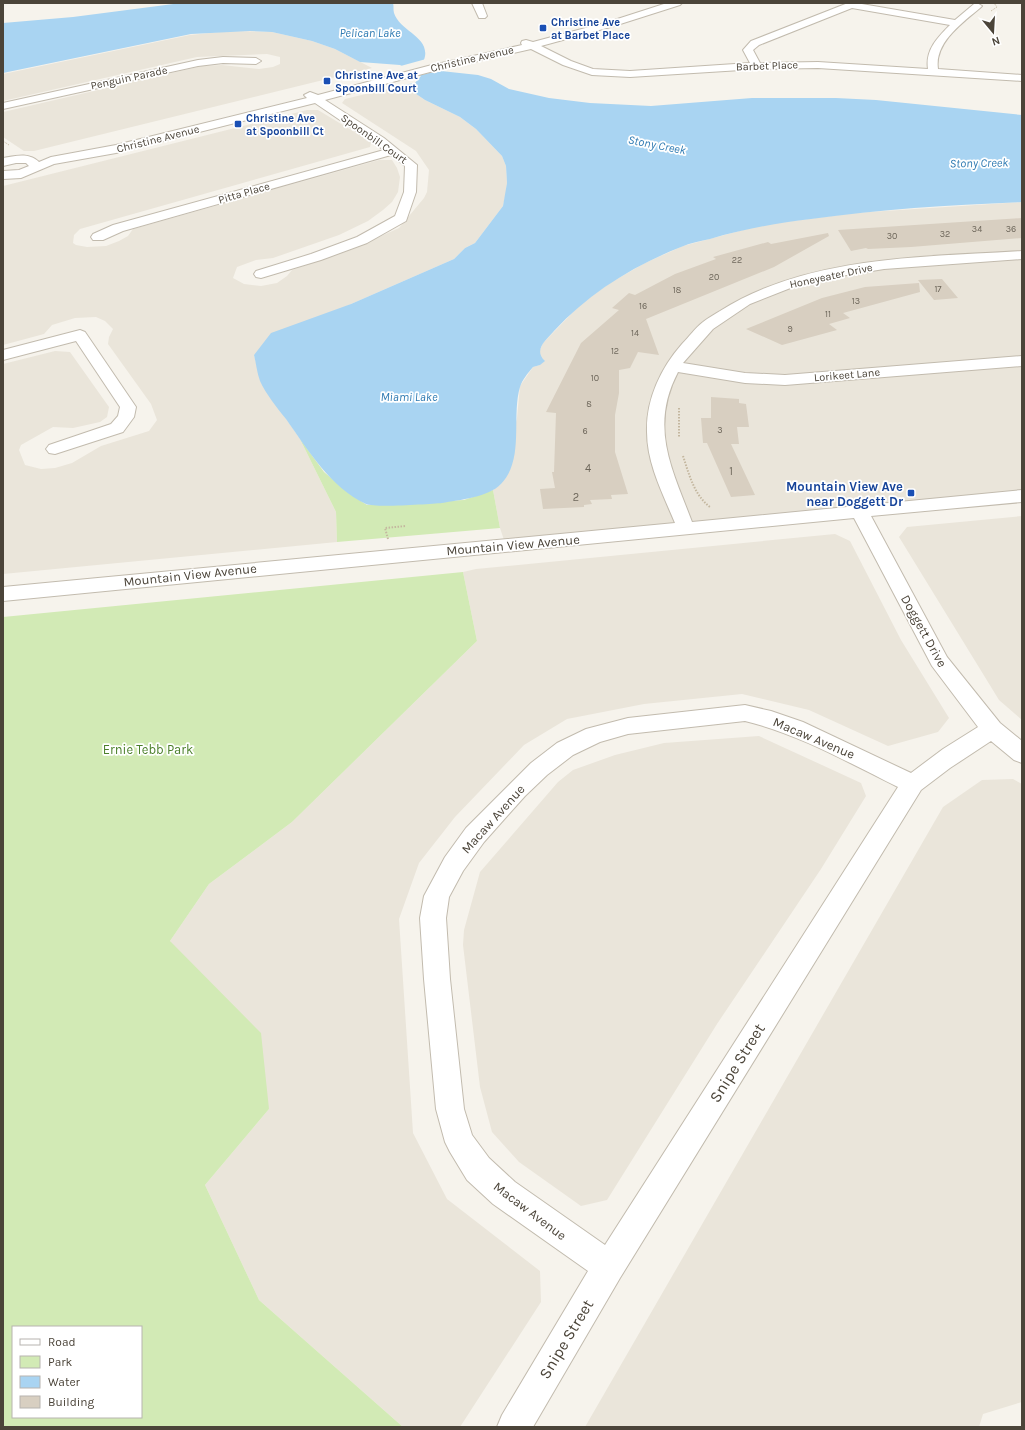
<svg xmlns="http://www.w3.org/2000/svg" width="1025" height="1430" font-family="Karla,sans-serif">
  <rect width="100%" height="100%" fill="#f6f3ec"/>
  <path fill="#eae5da" d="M230,31L272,32L312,41L335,49L372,68L34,151H24L3,137V112L202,66L222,65L259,69L273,67L280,64V57L267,54L197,57L3,101V74L190,35Z
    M403,85L425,100L460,117L476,129L502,156L506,166L507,183L506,193L503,206L475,243L465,248L454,259L351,304L254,355L261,382L300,439L336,512L337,542L3,574V364L55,351L70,352L109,407L107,417L100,422L73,428L53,427L21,445L19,450L25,465L41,469L55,468L72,463L101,446L149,431L157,420L151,404L108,344L109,337L113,329L105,321L96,317L75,318L52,325L44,334L3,345V186L307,110H318L371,142L370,147L80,229L74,235L73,243L76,245L87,247L106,246L119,241L128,236L133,229L379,160H392L397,168L400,177L398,192L392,202L383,210L368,221L339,235L273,258L256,260L237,267L233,278L244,284L261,286L277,283L287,276L292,270L350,250L399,228L424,198L427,192L429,170L416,151L342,103L345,99Z
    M1022,202V254L884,264L796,280L706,324L653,412L679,527L505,543L500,528L493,490L501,484L517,418L520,386L533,367L540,365L539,352L543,343L582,303L610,283L645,263L683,246L762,225L854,213Z
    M1022,257V490L691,526L674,481L661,430L662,412L677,370L711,328L749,304L801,284L873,269Z
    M1022,516V720L999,700L899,537L907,527Z
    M835,534L850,541L901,640L949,718L938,732L888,746L809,710L742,694L644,704L567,719L524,745L455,817L419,863L399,919L413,1133L447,1199L540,1271L541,1302L460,1427H403L259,1300L205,1185L269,1109L170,941L209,884L292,822L477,641L463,572L476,569Z
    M759,736L861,783L866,796L821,869L717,1024L607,1200L581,1206L519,1162L492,1132L480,1087L463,945L464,930L480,872L558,782L573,770L615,755L664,743Z
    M1013,779L1022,784V1402L983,1414L979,1427H585L943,807L982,780Z"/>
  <path fill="#d2eab5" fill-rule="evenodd" d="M300,439L324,472L350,494L367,505L464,500L493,490L500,528L337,542L336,512Z
    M463,572L477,641L292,822L209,884L170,941L261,1033L269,1109L205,1185L259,1300L403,1427H3V617ZM13,1327H141V1417H13Z"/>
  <path fill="#a9d4f2" d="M181,3H393C394,6 393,10 394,13C400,32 432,37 424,60L441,71L478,75L491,79L509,89L549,98L590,103L651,106L752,98H836L876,100L1022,115V202C951,205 881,209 811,219C777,223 744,229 710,239C701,241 690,243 681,247C633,266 589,293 554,331C546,340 533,350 545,361L540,365L533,367C528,373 522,380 520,387C511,417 525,459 501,484C489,497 459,500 442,503C430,504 375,508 366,504C331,488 307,449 286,419C277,408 266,394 260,381C257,373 256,363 254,355L271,333L351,304L454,259L465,248L475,243L503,206L507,183L506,166L502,156L476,129L460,117L425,100L403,85L415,83L421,76L400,65L360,62L335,49L312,41L272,32L250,31L191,34L3,73V23L73,17Z"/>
  <path fill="#f6f3ec" d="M426,59L441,69H445L417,76L397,67Z"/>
  <path fill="#d8cfc1" d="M1022,218V238L911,247L868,249L866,248L851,251L838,230Z
    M828,233L829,236L774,267L646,319L659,355L638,352L630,368L619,370V393L615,415V452L628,494L611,495L612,499L590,500L592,504L584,505V507L543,509L540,489L555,488L552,472H554L556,413L546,412L581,343L619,310L612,308L629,293L635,295L675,274L716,259L713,257L768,242L771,244Z
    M942,279L958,298L934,300L918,280Z
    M919,283L920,292L843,313L850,318L829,324L837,330L782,345L746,329L822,298L865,287Z
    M711,397L739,399V403L746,404L749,427H737L739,444H731L755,495L731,497L707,443H703L701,418H711Z"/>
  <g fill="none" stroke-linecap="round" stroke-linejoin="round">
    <g stroke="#c2bbae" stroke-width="2">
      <path id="minor" d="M472,3H482L487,16L485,18H479Z
        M667,3H682L680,5L614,26L541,46L571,61L593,69L630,71L750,63L743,50L751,41L848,3H856L955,20L974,4L977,3L982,6L980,8C962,23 934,43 938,69L1022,75V81L818,68L757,69L630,77L592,75L563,65L531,49L430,72L325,100L384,138L417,165L416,192L406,221L367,243L321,260L261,278L256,277L254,274L256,271L311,254L357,237L395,216L404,192L405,166L391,155L123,231L103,240H93L91,237L93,234L113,225L384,150L315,103L116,153L54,164L21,178L3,179V171L19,170L29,166L26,163H16L3,166V158C15,156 29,152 39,162L51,157L116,145L307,98L304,95L310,92L318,95L428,66L522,45L521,43L522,41L526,40L533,42L608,22ZM852,8L950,25C938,37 925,50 928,69L818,62L760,63L753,50L759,45Z
        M223,57L256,58L261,61L256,64L223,63L198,66L3,109V103L198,60Z
        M1022,251V259L884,269L835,277L793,287L750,304L713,329L683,363L745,373L785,375L1022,356V366L785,385L745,383L678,372C649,427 672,469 692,522L1022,490V502L871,516L947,657L1000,723L1022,741V763L1014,760L991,741L950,768L921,790L620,1278L533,1427H497L502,1415L588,1271L493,1204L467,1180L450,1152L445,1142L436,1109L424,979L420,918L424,896L445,857L466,828L531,763L557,743L586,729L628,718L745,705L771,711L803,722L911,773L943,749L978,727L932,666L854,518L3,601V587L675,523C663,494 647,464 647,432C646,399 661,368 682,344C689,337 695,328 703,322C708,318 715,314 720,311C806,256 924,257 1022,251ZM745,721C799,734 849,763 898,787L605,1245L515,1182L489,1158L472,1135L464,1109L450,979L446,918L449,897L463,871L484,842L525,796L547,775L573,755L600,742L628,734Z
        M80,330L85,332L136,407L134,417L123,432L55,454L49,453L46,449L49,445L111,424L118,416L120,407L76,341L3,360V350Z"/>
    </g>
    <path stroke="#c4b79f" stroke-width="1" stroke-dasharray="1 1" stroke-linecap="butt" d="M991,11L997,7L994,3
      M3,141L9,145"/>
    <path stroke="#c4b79f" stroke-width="2" stroke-dasharray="1.5 1.5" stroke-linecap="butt" d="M679,408V437
      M683,456C689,474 694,495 710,507
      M388,539L385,528L406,526"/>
    <use href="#minor" fill="#fff" fill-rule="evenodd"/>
  </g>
  <g fill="#1a4fb4" stroke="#fff" stroke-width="1.5">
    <rect x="539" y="24" width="8" height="8" rx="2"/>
    <rect x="323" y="77" width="8" height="8" rx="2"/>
    <rect x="234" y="120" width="8" height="8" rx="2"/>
    <rect x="907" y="489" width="8" height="8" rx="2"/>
  </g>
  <g text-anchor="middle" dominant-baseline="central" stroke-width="3.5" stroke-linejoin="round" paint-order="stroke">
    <g font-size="9" fill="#6e675b">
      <text x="977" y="229">34</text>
      <text x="1011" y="229">36</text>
      <text x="945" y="234">32</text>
      <text x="892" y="236">30</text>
      <text x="737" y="260">22</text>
      <text x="714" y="277">20</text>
      <text x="938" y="289">17</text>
      <text x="677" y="290">18</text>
      <text x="856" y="301">13</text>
      <text x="643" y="306">16</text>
      <text x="828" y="314">11</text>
      <text x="790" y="329">9</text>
      <text x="635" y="333">14</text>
      <text x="615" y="351">12</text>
      <text x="595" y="378">10</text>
      <text x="589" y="404">8</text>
      <text x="720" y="430">3</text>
      <text x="585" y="431">6</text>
    </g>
    <g font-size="11" font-weight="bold" fill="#164399" stroke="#fff" text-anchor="start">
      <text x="551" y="22">Christine Ave<tspan x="551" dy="13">at Barbet Place</tspan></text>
      <text x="335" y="75">Christine Ave at<tspan x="335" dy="13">Spoonbill Court</tspan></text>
      <text x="246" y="118">Christine Ave<tspan x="246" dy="13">at Spoonbill Ct</tspan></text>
    </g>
    <g font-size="11" fill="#4b4439" stroke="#fff">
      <text transform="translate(472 59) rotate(-13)">Christine Avenue</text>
      <text transform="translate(767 66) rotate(-2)">Barbet Place</text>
      <text transform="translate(129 78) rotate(-12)">Penguin Parade</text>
      <text transform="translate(158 139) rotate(-14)">Christine Avenue</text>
      <text transform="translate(374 139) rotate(35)">Spoonbill Court</text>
      <text transform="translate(244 193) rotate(-16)">Pitta Place</text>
      <text transform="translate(831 276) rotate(-12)">Honeyeater Drive</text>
      <text transform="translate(847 375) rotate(-5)">Lorikeet Lane</text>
    </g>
    <g font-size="11" fill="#6e675b">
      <text x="588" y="468">4</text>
      <text x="731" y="471">1</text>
      <text x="576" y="497">2</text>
    </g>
    <g font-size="12" font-style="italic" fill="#2e7ab2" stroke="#fff">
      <text x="370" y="33">Pelican Lake</text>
      <text transform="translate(657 145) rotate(11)">Stony Creek</text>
      <text transform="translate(979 163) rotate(-1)">Stony Creek</text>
      <text x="409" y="397">Miami Lake</text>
    </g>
    <g font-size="13" font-weight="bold" fill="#164399" stroke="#fff" text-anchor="end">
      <text x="903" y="486">Mountain View Ave<tspan x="903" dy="15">near Doggett Dr</tspan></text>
    </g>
    <g font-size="13" fill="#4b4439" stroke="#fff">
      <text transform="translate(513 545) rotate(-5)">Mountain View Avenue</text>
      <text transform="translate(190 575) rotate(-6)">Mountain View Avenue</text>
      <text transform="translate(924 631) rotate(61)">Doggett Drive</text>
      <text transform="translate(814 738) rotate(23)">Macaw Avenue</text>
      <text transform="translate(493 819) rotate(-48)">Macaw Avenue</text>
      <text transform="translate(530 1211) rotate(37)">Macaw Avenue</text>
    </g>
    <g font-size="13" fill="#4a7f2a" stroke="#fff">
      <text x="148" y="749">Ernie Tebb Park</text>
    </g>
    <g font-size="16" fill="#4b4439" stroke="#fff">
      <text transform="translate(737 1063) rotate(-58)">Snipe Street</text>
      <text transform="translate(566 1339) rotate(-59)">Snipe Street</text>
    </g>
  </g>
  <rect width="1025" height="1430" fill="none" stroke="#4b4439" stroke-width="8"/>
  <rect x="12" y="1326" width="130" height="92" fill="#ffffff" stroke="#b7b4b0"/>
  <rect x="20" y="1339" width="20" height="6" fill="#ffffff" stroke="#b7b4b0"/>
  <text x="48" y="1346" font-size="12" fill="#4b4439">Road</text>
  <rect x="20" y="1356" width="20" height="12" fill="#d2eab5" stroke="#b7b4b0"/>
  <text x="48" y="1366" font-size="12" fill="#4b4439">Park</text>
  <rect x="20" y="1376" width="20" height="12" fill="#a9d4f2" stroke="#b7b4b0"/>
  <text x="48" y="1386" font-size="12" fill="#4b4439">Water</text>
  <rect x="20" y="1396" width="20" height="12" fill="#d8cfc1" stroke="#b7b4b0"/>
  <text x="48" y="1406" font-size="12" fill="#4b4439">Building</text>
  <g transform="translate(993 32) rotate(162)" stroke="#ffffff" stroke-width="3" paint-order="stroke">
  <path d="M0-3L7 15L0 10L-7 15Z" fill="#4b4439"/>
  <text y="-6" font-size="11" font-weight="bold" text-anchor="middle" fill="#4b4439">N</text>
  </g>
</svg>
